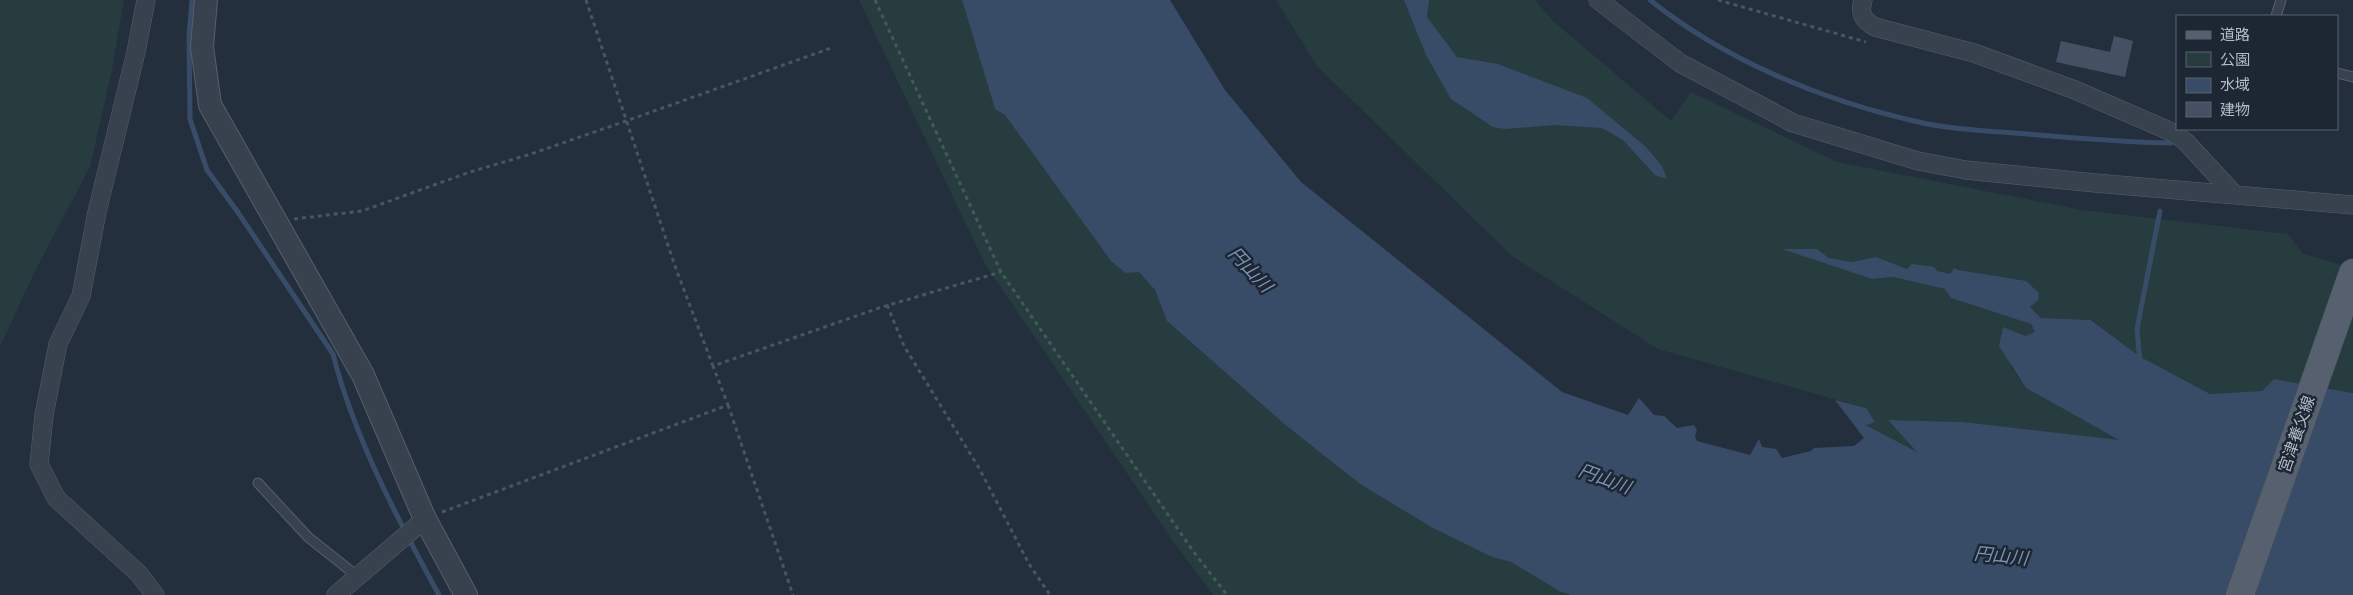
<svg xmlns="http://www.w3.org/2000/svg" width="2353" height="595" font-family="'Open Sans','Noto Sans JP',sans-serif">
  <rect width="100%" height="100%" fill="#242f3e"/>
  <path fill="#263c3f" d="M0,0H124L112,70L90,167L34,273L0,347Z
    M859,0H962L995,109L1005,115L1111,261L1126,272H1139L1155,290L1167,321L1283,423L1360,484L1431,527L1492,557L1511,562L1559,591L1571,595H1213L1173,541L985,264Z
    M1276,0H1535L1553,21L1671,121L1691,92L1837,162L2082,210L2288,234L2303,254L2353,268V393L2275,379L2262,391L2210,394L2139,356L2092,320L2041,318L2030,307L1954,268L1950,274L1907,269L1876,257L1852,262L1829,258L1817,249H1785L1872,279L1893,277L1945,289L1951,298L2031,324L2035,332L2025,336L2011,367L2026,388L2121,441L1963,422L1889,420L1919,453L1865,424L1875,422L1865,408L1658,349L1512,256L1317,66Z"/>
  <path fill="#394c67" d="M962,0H1170L1225,90L1301,182L1562,392L1628,415L1639,398L1654,415L1664,416L1677,428L1694,425L1697,430L1695,436L1697,441L1750,455L1759,439L1762,447L1776,449L1782,458L1811,451L1814,448L1854,446L1864,438L1835,400L1866,408L1875,422L1866,425L1917,452L1888,420L1963,422L2119,440L2026,388L1999,346L2003,327L2025,336L2035,332L2031,324L1951,298L1945,289L1893,277L1872,279L1782,249H1817L1829,258L1852,262L1876,257L1907,269L1912,264L1934,267L1937,271L1950,274L1954,268L1958,270L2026,281L2039,293L2038,300L2030,307L2041,318L2091,320L2139,356L2210,394L2262,391L2274,379L2353,393V595H1571L1559,591L1511,562L1492,557L1431,527L1360,484L1283,423L1167,321L1155,290L1139,272L1126,273L1111,261L1005,115L995,109Z
    M1404,0H1429L1427,17L1457,57L1498,64L1587,98L1646,147L1662,166L1667,179L1655,175L1623,140L1602,128L1555,125L1505,129L1493,127L1451,99L1426,55Z"/>
  <g fill="none" stroke-linecap="round" stroke-linejoin="round">
    <path stroke="#394c67" stroke-width="5" d="M192,0L189,36L190,119L207,170L237,211L333,354C354,437 398,520 439,595
      M1650,0C1725,60 1821,100 1914,121C1951,130 1990,131 2027,134C2075,138 2123,142 2171,143
      M2140,363L2137,329L2160,211"/>
  </g>
  <path fill="#455162" d="M2114,36L2133,41L2125,77L2056,62L2061,41L2110,52Z"/>
  <g fill="none" stroke-linecap="round" stroke-linejoin="round">
    <g stroke="#565f6c" stroke-width="11">
      <path id="service" d="M2276,16L2281,0
        M2337,73L2353,77
        M258,483L308,537L357,576"/>
    </g>
    <g stroke="#565f6c" stroke-width="19">
      <path id="minor" d="M146,0L136,52L97,212L81,296L58,344L44,415L39,464L56,498L139,574L155,595
        M1598,0L1680,63L1793,123L1918,161L1966,170L2095,183L2353,205
        M1863,0C1859,14 1863,20 1875,27L1974,53L2075,90L2174,133L2186,142L2235,195
        M336,595L425,519"/>
    </g>
    <g stroke="#565f6c" stroke-width="24">
      <path id="tertiary" d="M206,0L202,47L210,105L363,375L425,519L466,595"/>
    </g>
    <g stroke="#414a57" stroke-width="29">
      <path id="primary" d="M2240,595L2353,273"/>
    </g>
    <path stroke="#44595c" stroke-width="3" stroke-dasharray="4 4" stroke-linecap="butt" d="M586,0L676,269L713,366
      M875,0L1001,272L1193,551L1227,595
      M1718,0L1866,42
      M294,219L362,211L470,172L531,154L626,121L831,48
      M887,305L904,346L979,468L1029,564L1050,595
      M728,405L793,595
      M442,512L728,405L713,366L882,307L1001,272"/>
    <use href="#service" stroke="#38414e" stroke-width="9"/>
    <use href="#minor" stroke="#38414e" stroke-width="18"/>
    <use href="#tertiary" stroke="#38414e" stroke-width="22"/>
    <use href="#primary" stroke="#56606e" stroke-width="28"/>
  </g>
  <g text-anchor="middle" dominant-baseline="central" stroke-width="5" stroke-linejoin="round" paint-order="stroke">
    <g font-size="16" fill="#b4bcc9" stroke="#1d2633">
      <text transform="translate(2296 434) rotate(-71)">宮津養父線</text>
    </g>
    <g font-size="18" font-style="italic" fill="#7c92b1" stroke="#1d2633">
      <text transform="translate(1251 269) rotate(47)">円山川</text>
      <text transform="translate(1605 478) rotate(20)">円山川</text>
      <text transform="translate(2001 555) rotate(6)">円山川</text>
    </g>
  </g>
  <rect x="2176" y="15" width="162" height="115" fill="#1d2633" stroke="#59626f"/>
  <rect x="2186" y="31" width="25" height="8" fill="#56606e" stroke="#59626f"/>
  <text x="2220" y="40" font-size="15" fill="#b4bcc9">道路</text>
  <rect x="2186" y="52" width="25" height="15" fill="#263c3f" stroke="#59626f"/>
  <text x="2220" y="65" font-size="15" fill="#b4bcc9">公園</text>
  <rect x="2186" y="78" width="25" height="15" fill="#394c67" stroke="#59626f"/>
  <text x="2220" y="90" font-size="15" fill="#b4bcc9">水域</text>
  <rect x="2186" y="102" width="25" height="15" fill="#455162" stroke="#59626f"/>
  <text x="2220" y="115" font-size="15" fill="#b4bcc9">建物</text>
</svg>
